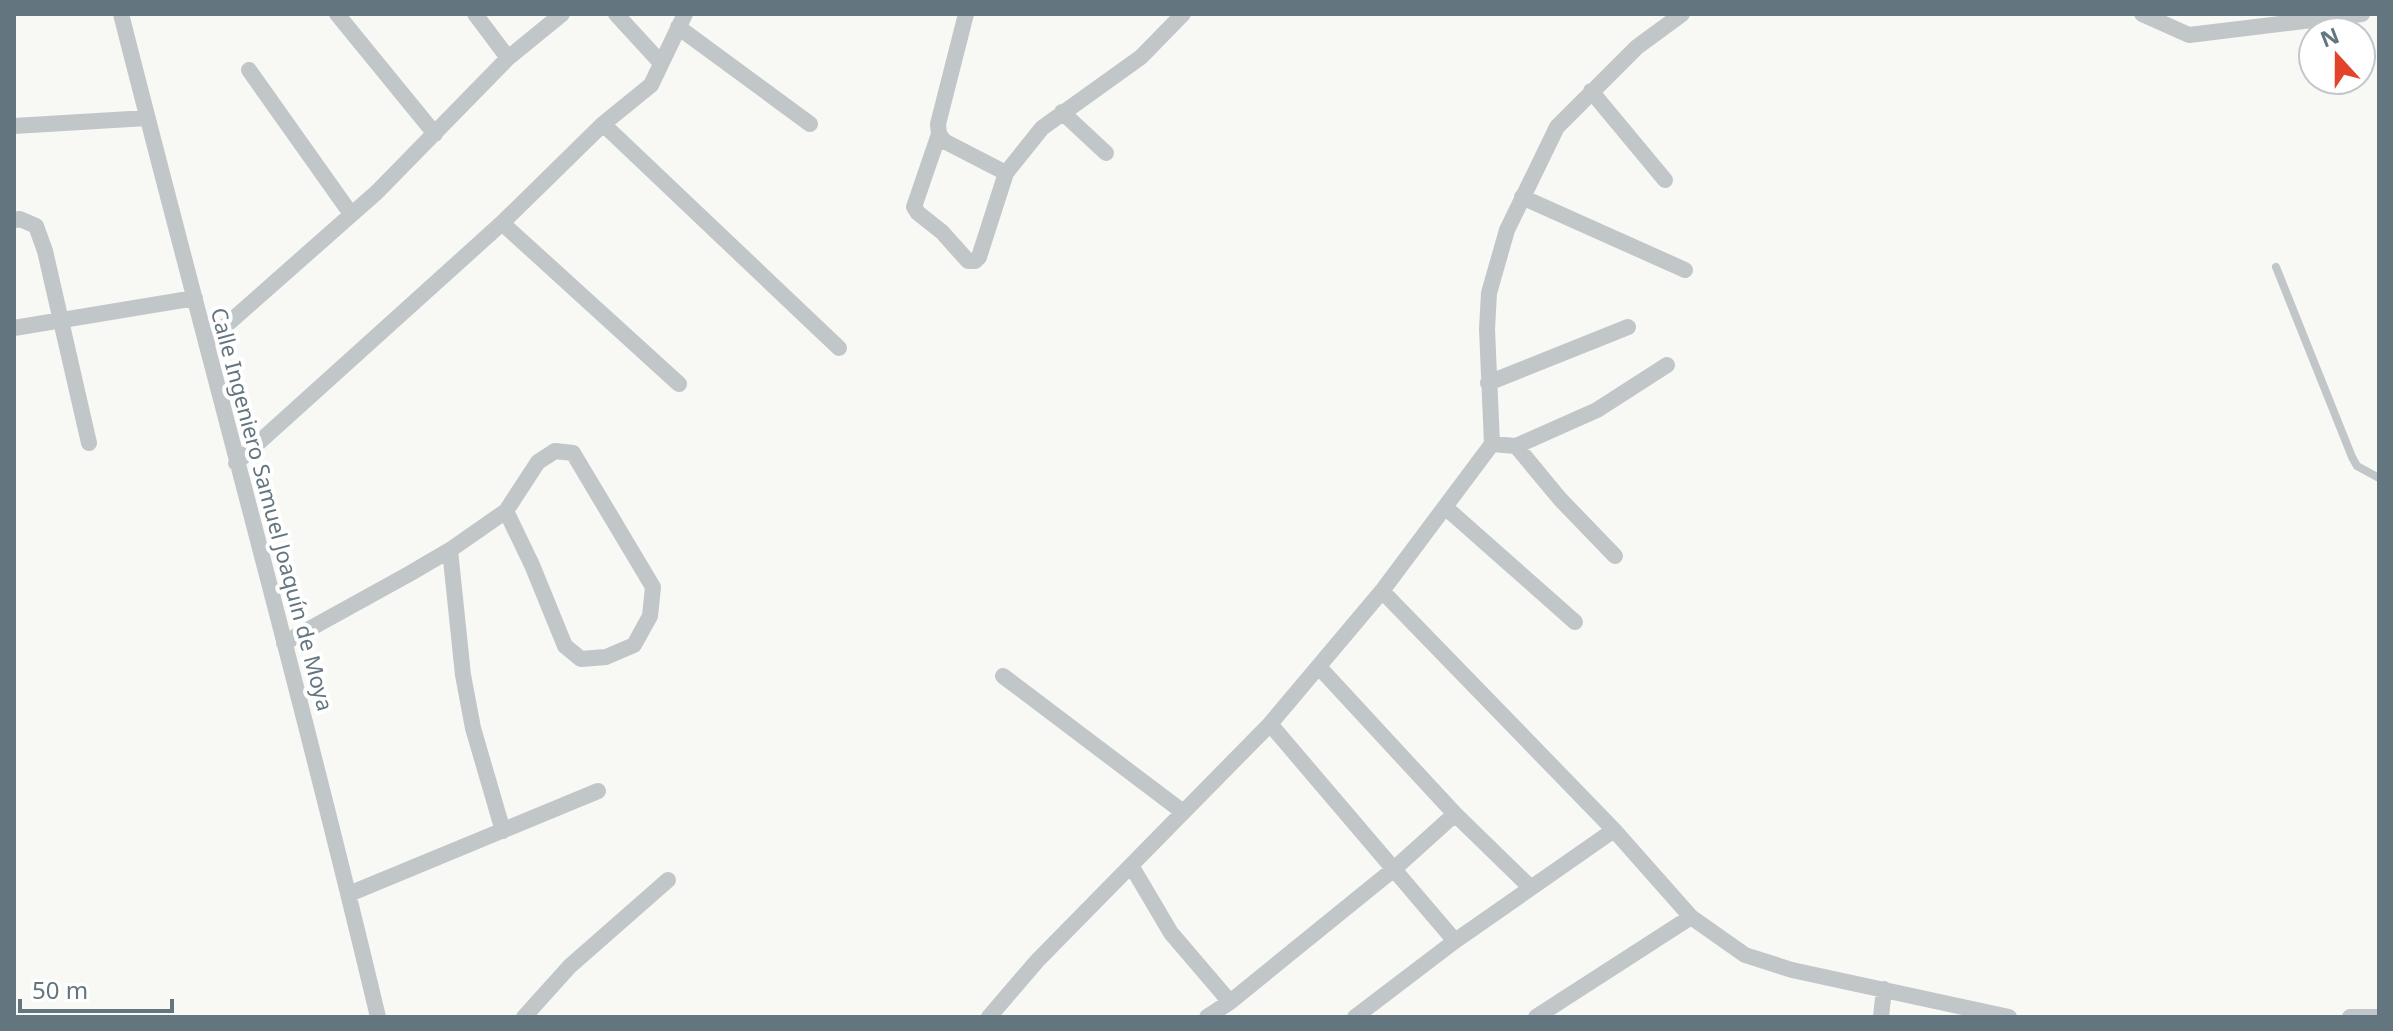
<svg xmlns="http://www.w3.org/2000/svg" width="2393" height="1031" font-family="'Noto Sans',sans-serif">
  <rect width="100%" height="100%" fill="#f8f8f5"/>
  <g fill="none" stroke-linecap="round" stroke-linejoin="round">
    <path stroke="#c1c6c9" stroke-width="8" d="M2276,267L2352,457L2357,466L2379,478"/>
    <path stroke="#c1c6c9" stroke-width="16" d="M121,14C206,349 298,681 378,1017
      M337,14L435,134
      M475,14L508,58
      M616,14L661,63
      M966,14L938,124L939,134L944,141L1006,173
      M2142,14L2189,35L2362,14
      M678,27L810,124
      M249,70L351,214
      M1591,91L1665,180
      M1062,112L1106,153
      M603,124L839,348
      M14,126L147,118
      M939,134L914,207L918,213L942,232L968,261H975L979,257L1006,173L1042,128L1141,57L1183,14
      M1522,197L1685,270
      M14,220L20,219L36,226L45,251L89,443
      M502,223L679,384
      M14,328L195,298
      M206,343L377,192L508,58L562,14
      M1488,383L1628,327
      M1492,444L1516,446L1560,499L1615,556
      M1516,446L1597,410L1667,365
      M236,463L502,223L603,124L651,85L685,14
      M1445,507L1575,622
      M450,550L463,675L473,728L503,831
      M1382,591L1614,830L1691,917L1745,955L1792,970L2009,1017
      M284,643L409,574L450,550L506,511L538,462L555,451L573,453L653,587L650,616L634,645L606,657L581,659L565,646L532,565L506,511
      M1319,667L1455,814L1531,888
      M1003,676L1183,812
      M1270,724L1455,941
      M1132,867L1171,933L1230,1002
      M349,894L598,791
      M524,1017L570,966L668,880
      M989,1017L1037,961L1270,724L1382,591L1492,444L1487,329L1489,293L1507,230L1557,127L1637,47L1682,14
      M1207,1017L1230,1002L1394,869L1455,814
      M1355,1017L1455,941L1614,830
      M1536,1017L1691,917
      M1881,1017L1884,989
      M2350,1017H2378"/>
  </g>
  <g text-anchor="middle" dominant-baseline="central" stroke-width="8" stroke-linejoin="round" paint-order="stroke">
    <g font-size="22" fill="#637680" stroke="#fff">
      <text transform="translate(273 509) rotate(75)">Calle Ingeniero Samuel Joaquín de Moya</text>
    </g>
  </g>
  <rect width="2393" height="1031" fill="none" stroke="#637680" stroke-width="32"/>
  <g transform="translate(2337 56) rotate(339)"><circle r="38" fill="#ffffff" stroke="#c1c8cc" stroke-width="2"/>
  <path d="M0-6L14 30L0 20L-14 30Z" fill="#e3432a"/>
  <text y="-12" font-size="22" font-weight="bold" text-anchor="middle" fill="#637680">N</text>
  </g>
  <path d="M20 999v12h152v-12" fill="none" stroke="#637680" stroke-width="4"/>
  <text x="32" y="999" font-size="24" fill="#637680" stroke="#ffffff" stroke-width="6" paint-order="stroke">50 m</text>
</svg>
